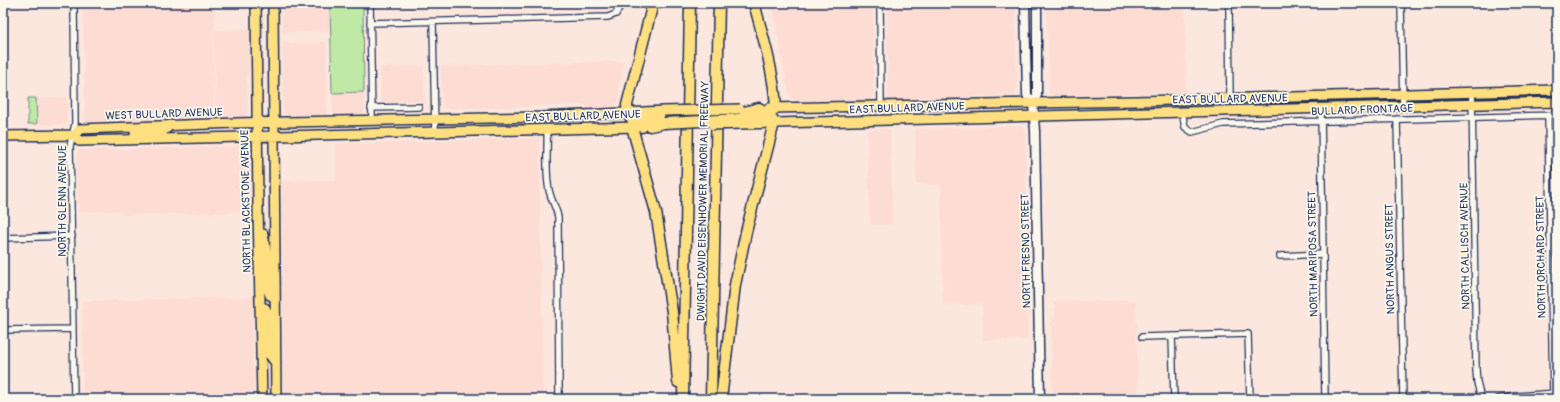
<svg xmlns="http://www.w3.org/2000/svg" width="1560" height="402" font-family="Pangolin,sans-serif">
  <rect width="100%" height="100%" fill="#fce7de"/>
  <filter id="ink" filterUnits="userSpaceOnUse"><feTurbulence type="fractalNoise" baseFrequency=".025" numOctaves="2"/><feDisplacementMap in="SourceGraphic" scale="8" xChannelSelector="R" yChannelSelector="G"/><feConvolveMatrix kernelMatrix="1 2 1 2 8 2 1 2 1" color-interpolation-filters="sRGB"/></filter>
  <g filter="url(#ink)">
    <path fill="#fddcd4" d="M83,3H215V30L250,29L251,59L247,77L248,114L244,118L216,117L214,30H213L214,118L88,123L85,120Z
      M282,3H363L330,4V31L282,33Z
      M772,3H873V95L869,100H793L789,94Z
      M887,3H1015L1017,91L1015,95L888,101Z
      M1185,5L1186,92L1054,96L1049,93L1047,9Z
      M326,42L327,115H286L283,110L282,43Z
      M624,61L619,88V101L614,107L596,108L582,105L448,109L442,105L441,66Z
      M424,66L425,101L381,102V67Z
      M364,92V114L333,115L332,93Z
      M67,97V124H37L36,98Z
      M1022,126L1025,130L1027,255H1002H1027L1028,340H983L982,304L943,305L941,184H916L915,129Z
      M890,129L893,224H870L867,130Z
      M539,138L543,399H283L282,181L336,180V144Z
      M247,146L252,150V212L122,215V211L78,212L77,153L81,150Z
      M253,297L252,361L254,369V399H83L82,301Z
      M1136,300L1138,399H1052L1051,322L1055,318V306L1051,302Z"/>
    <path fill="#bfe9a5" stroke="#6d8c82" d="M363,3L364,92L332,93L330,4Z
      M28,98H36L37,124H28Z"/>
    <g fill="none" stroke-linecap="round" stroke-linejoin="round">
      <g stroke="#1b2f5e" stroke-width="8">
        <path id="minor" d="M74,3L75,124L70,146L74,399
          M370,3L372,120
          M880,3L881,106
          M1229,3L1230,99
          M1401,3L1403,107
          M433,22L435,132
          M370,23L608,17L616,14L621,3
          M1472,93L1476,370L1477,382L1481,399
          M371,108L419,107
          M1321,109L1325,399
          M1182,112L1185,127L1192,132L1223,124L1557,115
          M1548,115L1553,399
          M1397,119L1403,399
          M547,129C548,149 545,171 549,190C551,200 556,207 558,217L559,399
          M3,238L72,236
          M1280,256L1323,254
          M3,330L73,329
          M1172,336L1174,399
          M1142,337L1248,334L1250,399
          M1498,399L1516,396L1557,393"/>
      </g>
      <g stroke="#1b2f5e" stroke-width="11">
        <path id="secondary" d="M1025,3L1027,95L1033,103L1035,131L1040,399
          M1033,103L1037,95V3"/>
      </g>
      <g stroke="#1b2f5e" stroke-width="12">
        <path id="primary" d="M256,3L258,207L262,399
          M273,3L276,399
          M769,108L1137,101L1557,90
          M740,124L1557,102
          M135,134C146,134 163,135 170,125
          M75,135L79,141L638,127
          M75,135L80,129L236,123L542,117L664,111
          M3,136L75,135
          M263,234L266,251L268,289L270,295L275,298
          M261,307L265,308L268,314L269,354L276,363"/>
      </g>
      <g stroke="#1b2f5e" stroke-width="13">
        <path id="motorway" d="M664,118C652,118 637,115 632,127L656,212L672,312L678,382
          M740,119L764,116L776,108C774,72 763,37 754,3
          M650,126L664,123
          M642,127C632,121 627,116 627,105L653,3
          M683,399L690,3
          M711,399L719,3
          M721,399L735,285L746,232L774,123L769,114L759,108L740,113"/>
      </g>
      <use href="#minor" stroke="#fbf7ec" stroke-width="5.5"/>
      <use href="#secondary" stroke="#fbf7ec" stroke-width="8"/>
      <use href="#primary" stroke="#ffdf80" stroke-width="9"/>
      <use href="#motorway" stroke="#ffdf80" stroke-width="10"/>
      <g stroke="#1b2f5e" stroke-width="12" stroke-linecap="butt">
        <path id="primary-bridge" d="M664,111L740,109
          M713,125L740,124"/>
      </g>
      <g stroke="#1b2f5e" stroke-width="13" stroke-linecap="butt">
        <path id="motorway-bridge" d="M664,123L740,119"/>
      </g>
      <use href="#primary-bridge" stroke="#ffdf80" stroke-width="9"/>
      <use href="#motorway-bridge" stroke="#ffdf80" stroke-width="10"/>
    </g>
  </g>
  <g text-anchor="middle" dominant-baseline="central" stroke-width="3.5" stroke-linejoin="round" paint-order="stroke">
    <g font-size="11" fill="#1b2f5e" stroke="#fbf7ec">
      <text transform="translate(1230 99) rotate(-1)">EAST BULLARD AVENUE</text>
      <text transform="translate(907 108) rotate(-2)">EAST BULLARD AVENUE</text>
      <text transform="translate(1362 110) rotate(-2)">BULLARD FRONTAGE</text>
      <text transform="translate(164 114) rotate(-2)">WEST BULLARD AVENUE</text>
      <text transform="translate(583 116) rotate(-2)">EAST BULLARD AVENUE</text>
      <text transform="translate(62 201) rotate(-90)">NORTH GLENN AVENUE</text>
      <text transform="translate(246 201) rotate(-91)">NORTH BLACKSTONE AVENUE</text>
      <text transform="translate(703 201) rotate(-89)">DWIGHT DAVID EISENHOWER MEMORIAL FREEWAY</text>
      <text transform="translate(1465 246) rotate(-91)">NORTH CALLISCH AVENUE</text>
      <text transform="translate(1026 251) rotate(-91)">NORTH FRESNO STREET</text>
      <text transform="translate(1313 254) rotate(-91)">NORTH MARIPOSA STREET</text>
      <text transform="translate(1541 257) rotate(-91)">NORTH ORCHARD STREET</text>
      <text transform="translate(1390 259) rotate(-91)">NORTH ANGUS STREET</text>
    </g>
  </g>
  <rect width="1560" height="402" fill="none" stroke="#fbf7ec" stroke-width="16"/>
  <rect x="8" y="8" width="1544" height="386" fill="none" stroke="#1b2f5e" stroke-width="1.5" filter="url(#ink)"/>
</svg>
